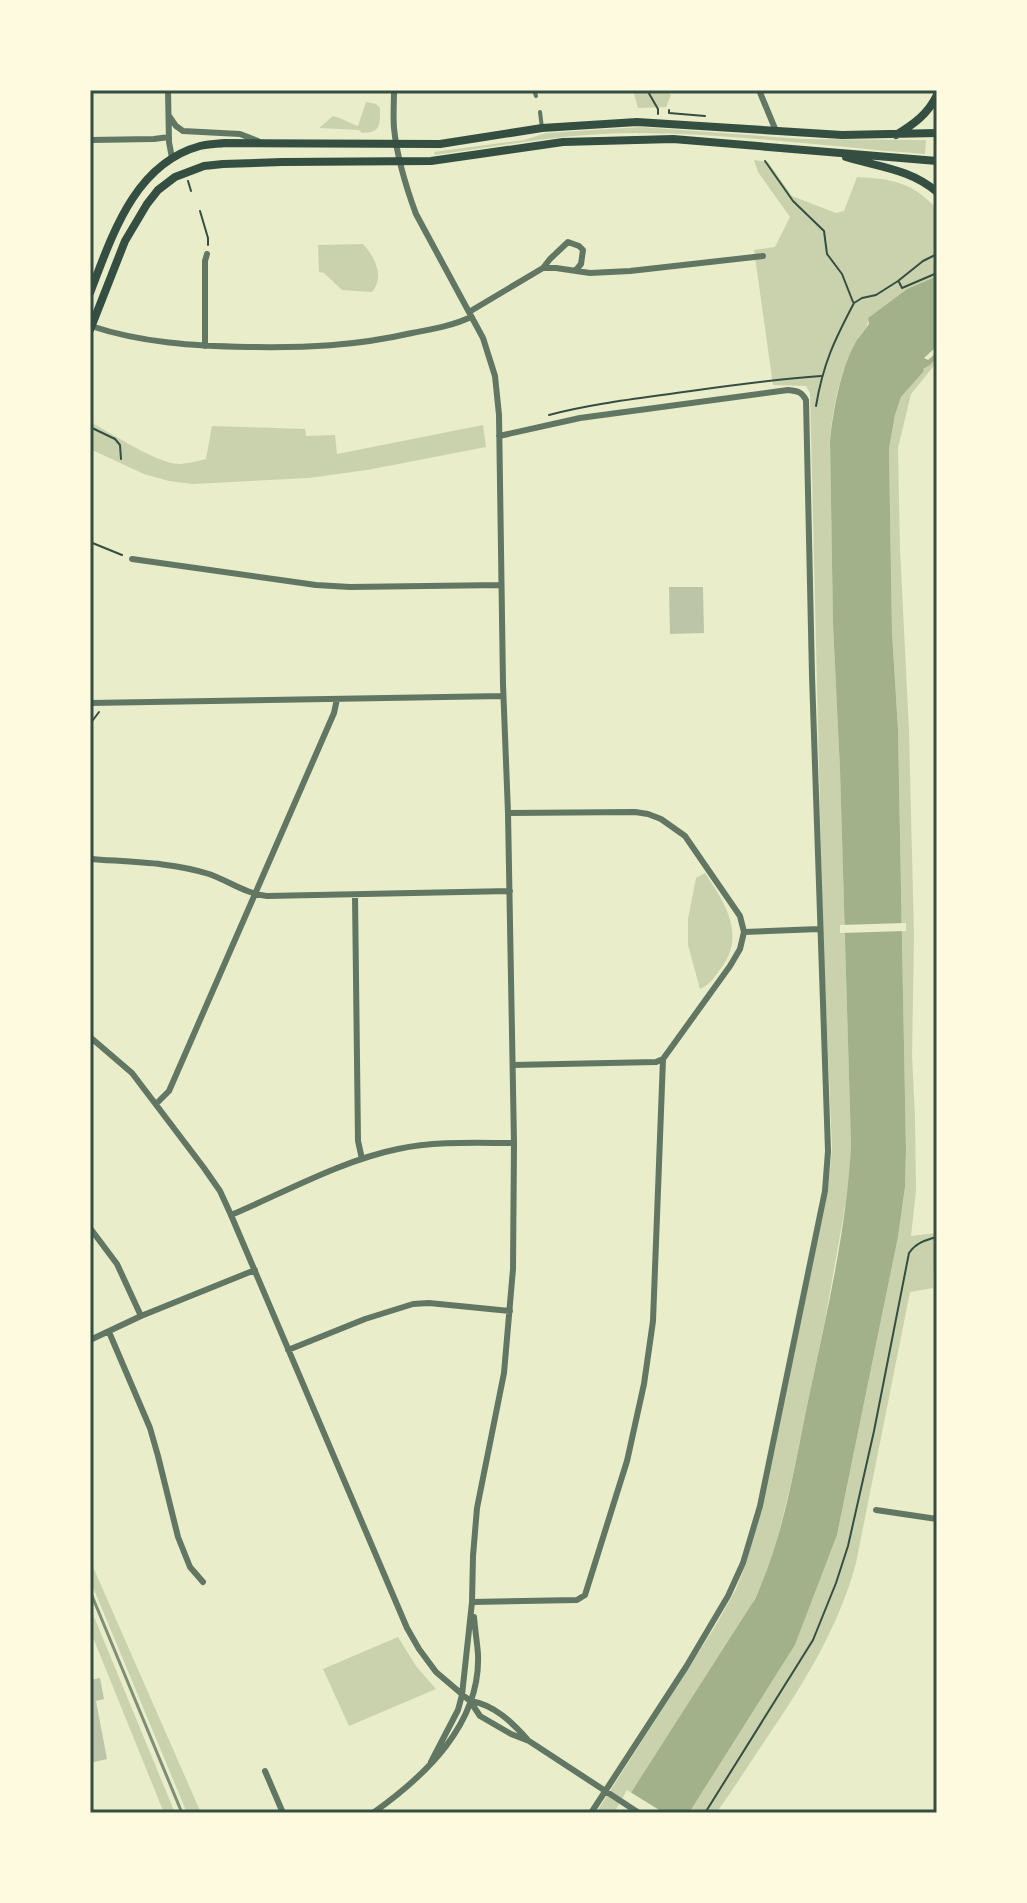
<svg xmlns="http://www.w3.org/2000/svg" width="1027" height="1903" font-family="'Fira Sans',sans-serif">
  <rect width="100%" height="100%" fill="#e9edc9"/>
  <path fill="#cad2ad" d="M633,90H665L671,95L666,107L638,108Z
    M366,102L376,104L380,108C380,125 381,133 362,133L359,130L319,128L333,116C342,118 349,123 358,126Z
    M641,127L804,139L926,140L925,154C829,147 731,133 634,133C567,133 501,146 435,155L434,152L524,140L546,133Z
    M754,160L768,162L792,196L836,213L844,211L857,177C893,179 912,182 937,209V276L907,289L868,318C869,330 857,342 852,353C838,378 832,413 830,441L833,624L840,770L851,1145L849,1185L825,1320L793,1475L776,1545L766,1576L744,1620L618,1813H596L716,1625L736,1589L746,1564L762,1505L828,1191L832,1148L823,937L810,393L806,386L773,385L754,250L775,247L790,217L758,172Z
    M363,244C375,257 385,277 372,292L342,290L324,273L319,272L318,245Z
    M937,358V362L911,394L898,448L900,549L909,730L914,936L912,1056L915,1117L916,1191L911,1236L937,1233C937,1252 933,1269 933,1288L910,1292L856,1563C838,1630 802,1686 764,1742C748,1766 733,1790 716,1813H689L795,1645L837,1535L898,1237L905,1187L906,1150L898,729L892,632L889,449L895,415L901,397L924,371L923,369Z
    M90,422C112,433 158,465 181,464C189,463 198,461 206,459L212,426L305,429L306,436L335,435L337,454L483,425L486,447L367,470L309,478L193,484L169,481L144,474L90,449Z
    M705,873C724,902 746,933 722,967C715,976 711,984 700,989L688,945V919L696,878Z
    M90,1560L201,1813H187L90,1580Z
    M90,1607L175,1813H164L90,1630Z
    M398,1637L416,1666L436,1689L349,1726L323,1669Z"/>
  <path fill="#a3b18a" d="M937,276V346L924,358L928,360L937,352V357L930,365L923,369L924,371L901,397L895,415L889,449L892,632L898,729L906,1150L905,1187L898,1237L837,1535L795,1645L689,1813H618L755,1599C785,1534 795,1462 810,1392C827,1311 847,1228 851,1145L840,770L833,624L830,441C833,410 841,367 857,340C861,335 865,330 869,324L868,318L907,289Z"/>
  <path fill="#e9edc9" d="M906,923V931L840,933V925Z
    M627,1790L664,1813H614Z"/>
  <path fill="#bcc5a7" d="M669,587H703L704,633L670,634Z
    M100,1678L104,1699L96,1701L107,1759L90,1763V1680Z"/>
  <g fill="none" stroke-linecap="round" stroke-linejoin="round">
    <path stroke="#344e41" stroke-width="2" d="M647,90L658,109V114
      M669,110V113L705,116
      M765,161L793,201L824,231L827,254L842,274L853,302
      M188,181L191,191
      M200,211L208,238V245
      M899,282L902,288L937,273
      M816,406C823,364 834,341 854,303L862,298L876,295L898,281L923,261L937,254
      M549,415C595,403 643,398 691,391C734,385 777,379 821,376
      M90,427L115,439L120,445L121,459
      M90,542L122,555
      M90,724L99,712
      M705,1813L813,1640L836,1583L848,1546L874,1431L909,1253C916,1243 925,1240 937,1237"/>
    <path stroke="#617663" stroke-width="4" d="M534,90L536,96
      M540,112L542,128"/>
    <path stroke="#617663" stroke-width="6" d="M168,90L169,142L172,158
      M394,90C394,103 393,116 394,128C397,158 406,187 416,214L483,338L495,376L499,415L503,684L508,813L514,1143L513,1269L504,1373L477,1508L473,1556L472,1602L462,1695L458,1710L431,1762
      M759,90L776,131
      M169,116L176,126L183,131L240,134L258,141
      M90,140L154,139L169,137
      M543,268H556L590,273L630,271L763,256
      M469,312L543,268L550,259L568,242L579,246L583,250L581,264L576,270
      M91,326C142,343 195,346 248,347C306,348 355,346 412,333C432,329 452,326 471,317
      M205,346V261L207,254
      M499,436L580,418L788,390C798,391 802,392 806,400L812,676L828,1151L825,1191L760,1506L743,1563L728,1596L686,1667L591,1813
      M132,559L316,585L350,587L501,585
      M90,703L503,696
      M508,813L635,812L648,814L661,819L685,836L740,916L744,932L740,949L730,966L663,1059L656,1062L513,1065
      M90,859C129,862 171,862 209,874C229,881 246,894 267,896L510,891
      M355,895L358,1141L362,1159
      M744,932L819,929
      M90,1037L132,1073L204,1168L220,1191L231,1215L407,1628L419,1649L436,1672L470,1701L480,1716L511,1734L529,1741L639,1813
      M156,1104L169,1091L334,713L337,699
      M231,1215C283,1193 343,1160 398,1149C436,1141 475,1143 514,1143
      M90,1228L117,1264L141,1316
      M109,1332L150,1428L158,1456L178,1537L190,1567L203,1582
      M90,1340L141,1316L255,1270
      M288,1350L365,1319L413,1304L429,1303L510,1311
      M876,1510L937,1519
      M472,1602L577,1600L585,1595L627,1461L644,1384L653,1321L663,1059
      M471,1701C494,1705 512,1722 527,1739
      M265,1771L283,1813
      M373,1813C425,1776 481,1724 478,1654C477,1642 475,1629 474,1617"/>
    <path stroke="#344e41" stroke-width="8" d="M896,135C914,124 928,114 937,95
      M846,157C879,167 910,169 937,192
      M90,293C112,236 134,164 200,146C208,144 217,144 225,143L440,144L542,128L637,122L842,135L937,133
      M90,330L125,241L147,204L158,190L175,177L204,166L223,164L282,162L431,161L563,142L673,139L937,161"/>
    <path stroke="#7c8e77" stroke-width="3" d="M90,1591L182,1813"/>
  </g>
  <rect width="1027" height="1903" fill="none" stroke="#fefae0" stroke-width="184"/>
  <rect x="92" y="92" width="843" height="1719" fill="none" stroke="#344e41" stroke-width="3"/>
</svg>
